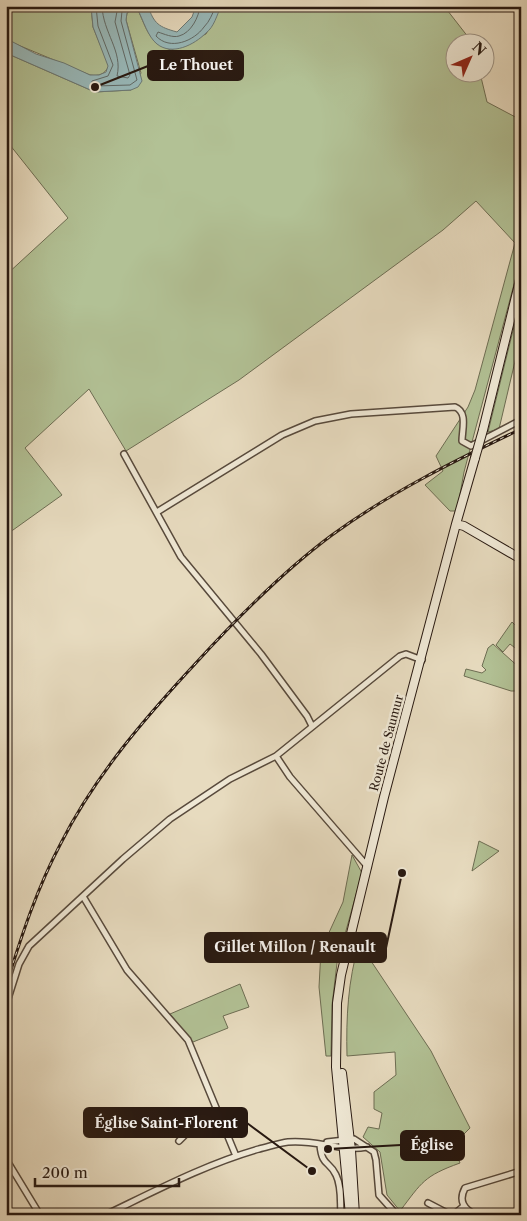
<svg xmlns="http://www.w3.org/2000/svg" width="527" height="1221" font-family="'Libre Caslon Text',serif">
  <rect width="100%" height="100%" fill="#e7dbbf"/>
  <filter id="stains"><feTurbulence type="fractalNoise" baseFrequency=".004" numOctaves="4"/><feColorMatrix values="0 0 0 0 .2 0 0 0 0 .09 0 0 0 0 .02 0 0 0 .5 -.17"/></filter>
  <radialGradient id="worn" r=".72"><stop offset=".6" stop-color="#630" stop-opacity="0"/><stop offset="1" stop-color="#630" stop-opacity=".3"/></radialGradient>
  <path fill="#b2c195" stroke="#6d6d53" d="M6,6H91L93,27L109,66C104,75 99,76 90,75L6,40Z
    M221,6H444L472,42H454V72L480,73L487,102L521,120V258L464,472L457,511H450L425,485L443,471L436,456L468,407L475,390L515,243L476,201L443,230L239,380L126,451L89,389L25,448L62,495L6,535V275L68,218L6,140V53L95,92L131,90L141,73L126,20L127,13L132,9L138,10C147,30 149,42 171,50L206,34Z
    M521,298V336L499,429L488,432Z
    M512,622L521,631V650L519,651L510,644L503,652L496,645Z
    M493,644L521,669V691H511L464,676L466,669L482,673L486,670L482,666L488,648Z
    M479,841L499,851L472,871Z
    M352,855L362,873L337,963L332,1005L331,1056H326L319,987L321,950L343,902Z
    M359,943L431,1051L470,1128L453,1145L460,1163C424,1176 422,1182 400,1211L387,1195L380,1152L363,1137L368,1127L379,1129L382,1113L374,1109V1092L396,1075L395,1052L347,1056C346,1017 348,981 359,943Z
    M240,984L249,1007L223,1016L228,1028L193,1042L170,1014Z"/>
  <path fill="#98b9ba" stroke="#6b7976" d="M91,6H148C154,24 159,27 177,32L192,17L196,6H221C217,15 214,27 206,33C194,45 172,56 157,44C148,37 143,20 138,10L132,9L127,13L126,20L142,81L138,87L131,90L95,92L6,53V40H9L36,54L64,63L90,75H99L106,72L108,66L93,27Z"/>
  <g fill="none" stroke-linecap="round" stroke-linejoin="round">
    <path stroke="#606966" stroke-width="1" d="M96,6L98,26L113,65L108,76L92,81V84L96,86L130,85L137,80L121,21L122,11L128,6
      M102,6C103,33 123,51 117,76L128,78L130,75L115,22L118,6
      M200,6C199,17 191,33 179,36C173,38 164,34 158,32L156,36C170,51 194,41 204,27C210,21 212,14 216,6"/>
    <g stroke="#584a3c" stroke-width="8">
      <path id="street" d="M124,454L181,557L261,654L307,716L312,726
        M157,512L282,435L315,421L351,414L455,407C468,412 462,430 462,441L471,446L521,420
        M276,756L290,777L368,867
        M84,898L127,970L188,1040L236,1156
        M6,1005L19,964L29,946L123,859L170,819L230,779L276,756L400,656L406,654L422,660
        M179,1141L189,1131L221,1117
        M327,1142L354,1139L374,1152L376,1160L379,1195L397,1215
        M320,1145C322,1167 329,1160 336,1175C342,1187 340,1202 341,1215
        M6,1159L40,1215
        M428,1203L451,1215
        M105,1215C155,1191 206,1164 259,1149C268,1147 279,1143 288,1142C316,1139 340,1152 367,1147
        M453,1215L464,1206
        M476,1215C464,1209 458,1201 465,1188L521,1171"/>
    </g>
    <g stroke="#281911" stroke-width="10">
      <path id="secondary" d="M483,430L521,276
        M456,524L464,526L521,559
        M342,1073L351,1150L355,1215
        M350,1215L336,1067L337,1003L341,975L384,797L456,524L475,458"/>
    </g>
    <use href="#street" stroke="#efe8d5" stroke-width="5"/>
    <use href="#secondary" stroke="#efe8d5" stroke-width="8"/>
    <g stroke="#281911" stroke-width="3">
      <path id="rail" d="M6,986C21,937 37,888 61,843C95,776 144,719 195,664C237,618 282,572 332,535C391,492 456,460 521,429"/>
    </g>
    <use href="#rail" stroke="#efe8d5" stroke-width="1" stroke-dasharray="4" stroke-linecap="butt"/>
    <g stroke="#281911" stroke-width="10" stroke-linecap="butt">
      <path id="secondary-bridge" d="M475,458L483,430"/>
    </g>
    <use href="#secondary-bridge" stroke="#efe8d5" stroke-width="8"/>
  </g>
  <g text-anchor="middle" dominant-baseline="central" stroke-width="5" stroke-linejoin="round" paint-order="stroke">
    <g font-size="12" fill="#281911" stroke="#efe8d5">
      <text transform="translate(386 743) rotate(-75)">Route de Saumur</text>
    </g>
  </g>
  <path fill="none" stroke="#281911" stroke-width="2" d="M95 87L148 66M402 873L386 948M312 1171L247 1123M328 1149L401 1145"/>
  <g fill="#281911" stroke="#efe8d5" stroke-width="2">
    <circle cx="95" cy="87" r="5"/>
    <circle cx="402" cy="873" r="5"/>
    <circle cx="312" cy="1171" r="5"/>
    <circle cx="328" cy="1149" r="5"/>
  </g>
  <g fill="#281911" stroke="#281911" stroke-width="2">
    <rect x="148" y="51" width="95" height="29" rx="5"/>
    <rect x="205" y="933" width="181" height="29" rx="5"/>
    <rect x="84" y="1108" width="163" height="29" rx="5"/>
    <rect x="401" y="1131" width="63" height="29" rx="5"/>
  </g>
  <g font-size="14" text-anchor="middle" font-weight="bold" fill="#fff">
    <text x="196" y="70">Le Thouet</text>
    <text x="295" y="952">Gillet Millon / Renault</text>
    <text x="166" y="1128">Église Saint-Florent</text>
    <text x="432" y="1150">Église</text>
  </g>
  <rect width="527" height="1221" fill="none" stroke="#e7dbbf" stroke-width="25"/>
  <rect x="8" y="8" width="512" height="1206" fill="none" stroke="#281911" stroke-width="2.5"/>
  <rect x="12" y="12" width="502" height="1196" fill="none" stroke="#281911"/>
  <g transform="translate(470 58) rotate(45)"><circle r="24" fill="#efe8d5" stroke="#9f9587"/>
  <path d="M0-4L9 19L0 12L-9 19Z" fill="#8f2418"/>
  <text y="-8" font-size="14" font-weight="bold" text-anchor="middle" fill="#281911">N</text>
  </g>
  <path d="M35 1178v8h144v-8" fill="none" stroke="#281911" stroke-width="2.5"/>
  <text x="42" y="1178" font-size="15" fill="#281911" stroke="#efe8d5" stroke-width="4" paint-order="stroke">200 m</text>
  <rect width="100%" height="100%" filter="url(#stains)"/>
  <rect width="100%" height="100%" fill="url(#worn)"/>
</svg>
